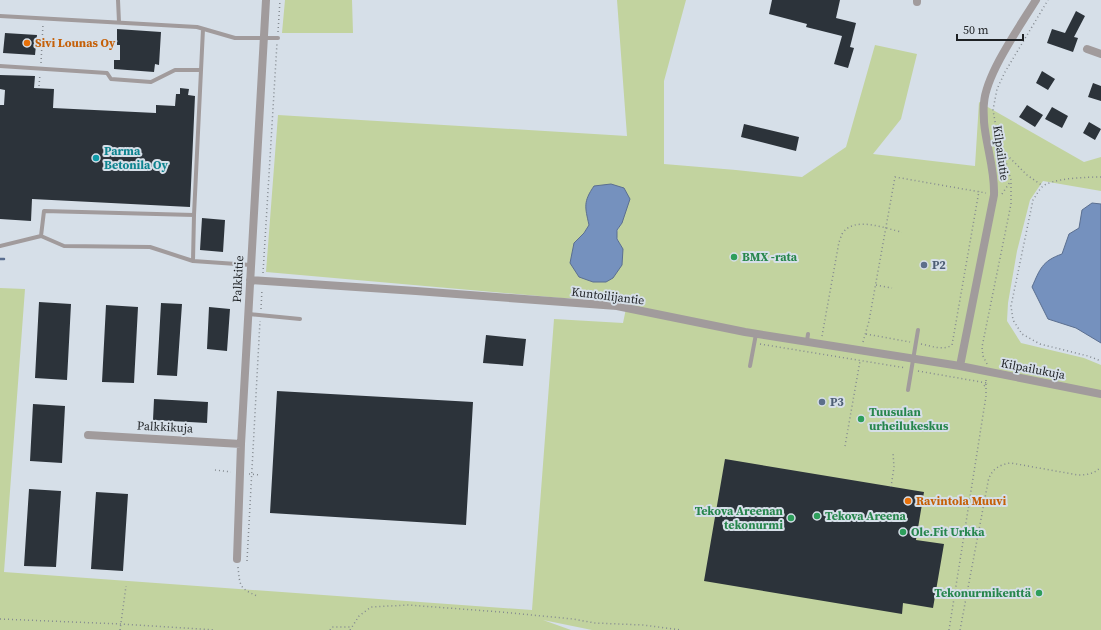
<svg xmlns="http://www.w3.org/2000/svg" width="1101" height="630" font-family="'Source Serif 4',serif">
  <rect width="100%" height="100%" fill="#d6dfe8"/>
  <path fill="#c2d39f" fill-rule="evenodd" d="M285,0H352L353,33H282Z
    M617,0H686L664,81V164L736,170L802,177L846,147L875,45L917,54L901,119L873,154L975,166L979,102L1084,162L1101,157V191L1043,181L1030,200L1017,251L1008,303L1007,321L1021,343L1084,358L1101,365V630H592L543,620L571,630H0V288L25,289L4,572L532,610L554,319L623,323L628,299L561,298L266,272L278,115L627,136ZM622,223C614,234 616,237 623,249L574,243L584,233L589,225Z"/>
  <path fill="#7591be" stroke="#5b6f90" d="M611,184L624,188L630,199L622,223L617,230V239L623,249L622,265L613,278L606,282H593L579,277L570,263L574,243L584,233L589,225C585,207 583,202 594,186Z
    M1092,203L1101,204V343L1076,328L1048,319L1032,287C1040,269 1042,261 1062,254L1069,234L1079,228L1082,210Z"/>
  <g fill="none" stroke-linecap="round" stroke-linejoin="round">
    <path stroke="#5b6f90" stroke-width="2.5" d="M0,259H4"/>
  </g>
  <path fill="#2c333a" d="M772,0H840L836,18L856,23L850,47L854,48L848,68L834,64L842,36L806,27L807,24L769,14Z
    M1076,11L1085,16L1074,37L1078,38L1073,52L1047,43L1052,29L1065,33Z
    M117,29L161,32L159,65L155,64L154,72L114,69V60H120V45H117Z
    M5,33L37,35L35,55L3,53Z
    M1042,71L1055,79L1048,90L1036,83Z
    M0,75L35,76L34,88L54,89L53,108L156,113V105L175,106L176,94H180V88L189,89L188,95L195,96L190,207L32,199L31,221L0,219V105H4L5,90L0,89Z
    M1093,83L1101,86V101L1088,97Z
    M1027,105L1043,115L1035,127L1019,117Z
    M1052,107L1068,116L1062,128L1045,119Z
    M1089,122L1101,129L1095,140L1083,133Z
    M744,124L799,137L796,151L741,137Z
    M202,218L225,220L223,252L200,250Z
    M39,302L71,304L67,380L35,378Z
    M161,303L182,304L177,376L157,375Z
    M106,305L138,307L134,383L102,382Z
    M209,307L230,309L227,351L207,349Z
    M486,335L526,339L523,366L483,363Z
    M277,391L473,402L466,525L270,513Z
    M154,399L208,402L207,423L153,420Z
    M33,404L65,406L62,463L30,461Z
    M725,459L924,492L916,540L944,544L933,608L903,603L902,614L704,581Z
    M29,489L61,491L56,567L24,566Z
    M96,492L128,494L123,571L91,569Z"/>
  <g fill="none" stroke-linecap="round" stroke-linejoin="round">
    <path stroke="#848a90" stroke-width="1.5" stroke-dasharray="1 3" stroke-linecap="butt" d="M278,32L280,0
      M41,63L43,24
      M39,86L40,74
      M1004,152L1027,175L1043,186
      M1101,177C1088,177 1051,178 1042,187C1038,191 1036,196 1033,200L1011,306L1013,320L1022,334L1040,344L1088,356L1101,361
      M1002,194L1010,182
      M263,273L277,43
      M876,285L892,288
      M261,309L262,289
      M866,334L910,342
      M822,336L839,242C840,240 841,236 842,234C854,215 886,229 902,232
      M863,342L869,321L895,177L986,193
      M760,344L906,368
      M921,344C932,346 943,351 952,345L979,191
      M987,364L983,356L982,347L1011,204V180L1003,151L997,133L993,110L997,89L1005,72L1048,0
      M918,371L987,383
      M984,386L987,383
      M845,446L860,361
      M215,470L231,472
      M249,474L260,475
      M891,487L894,467L893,453
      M247,561L260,321
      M238,567C240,586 239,588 257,596
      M0,619L121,624L215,630
      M120,630L126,586
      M330,630L332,627H352
      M350,630L359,616L371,607L408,605L501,612L573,619L595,623L643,625L681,630
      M949,630L986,396V379
      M960,630L988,482C990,470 1000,464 1011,463L1078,475C1087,475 1094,474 1101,467"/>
    <path stroke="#a19b9c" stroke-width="4" d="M118,0L119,22
      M0,16L197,27L235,38H278
      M0,66L107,73L111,79L151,82L175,70H201
      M194,215L203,29
      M41,236L64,246L150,247L193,261
      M0,246L41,236L44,211L194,215L193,261L251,265
      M249,314L300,319
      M807,341L808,334
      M750,366L756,334
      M908,390L918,330"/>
    <path stroke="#a19b9c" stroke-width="8" d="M917,2V0
      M1087,49L1101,54
      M250,280L416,291L617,306L745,332L960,366L1101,394
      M960,366L994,195C995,169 986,146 984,122C984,116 983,109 984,103C986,74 1020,26 1036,0
      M88,435L241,444
      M237,559L241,444L266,0"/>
  </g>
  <g fill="#e8710a" stroke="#d6dfe8" stroke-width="1.5">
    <circle cx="27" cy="43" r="4"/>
    <circle cx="908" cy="501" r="4"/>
  </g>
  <circle fill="#0f9aa8" stroke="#d6dfe8" stroke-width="1.5" cx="96" cy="158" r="4"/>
  <g fill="#2e9e5b" stroke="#d6dfe8" stroke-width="1.5">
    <circle cx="734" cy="257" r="4"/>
    <circle cx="861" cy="419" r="4"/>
    <circle cx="817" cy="516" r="4"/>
    <circle cx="791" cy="518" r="4"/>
    <circle cx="903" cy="532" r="4"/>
    <circle cx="1039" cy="593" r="4"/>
  </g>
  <g fill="#5c6f8a" stroke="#d6dfe8" stroke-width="1.5">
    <circle cx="924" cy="265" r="4"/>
    <circle cx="822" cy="402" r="4"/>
  </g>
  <g text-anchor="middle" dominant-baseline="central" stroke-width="4" stroke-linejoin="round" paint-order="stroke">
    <g font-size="12" font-weight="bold" fill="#c56008" stroke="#d6dfe8" text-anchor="start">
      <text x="35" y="43">Sivi Lounas Oy</text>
      <text x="916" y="501">Ravintola Muuvi</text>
    </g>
    <g font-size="12" font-weight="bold" fill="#0d838f" stroke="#d6dfe8" text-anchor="start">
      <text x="104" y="151">Parma<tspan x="104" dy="14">Betonila Oy</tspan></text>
    </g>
    <g font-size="12" fill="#1e2124" stroke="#d6dfe8">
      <text transform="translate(1001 153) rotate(82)">Kilpailutie</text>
      <text transform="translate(238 279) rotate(-87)">Palkkitie</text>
      <text transform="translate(608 296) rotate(7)">Kuntoilijantie</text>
      <text transform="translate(1033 369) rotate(11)">Kilpailukuja</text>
      <text transform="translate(165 427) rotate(3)">Palkkikuja</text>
    </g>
    <g font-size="12" font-weight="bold" fill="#27864d" stroke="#d6dfe8" text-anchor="start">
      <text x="742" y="257">BMX -rata</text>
      <text x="869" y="412">Tuusulan<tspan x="869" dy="14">urheilukeskus</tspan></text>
      <text x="783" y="511" text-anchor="end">Tekova Areenan<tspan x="783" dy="14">tekonurmi</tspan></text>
      <text x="825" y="516">Tekova Areena</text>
      <text x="911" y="532">Ole.Fit Urkka</text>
      <text x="1031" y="593" text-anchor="end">Tekonurmikenttä</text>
    </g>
    <g font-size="12" font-weight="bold" fill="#4e5e75" stroke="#d6dfe8" text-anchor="start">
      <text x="932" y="265">P2</text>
      <text x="830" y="402">P3</text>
    </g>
  </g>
  <path d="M957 34v6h66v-6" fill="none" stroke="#1e2124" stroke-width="2"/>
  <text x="963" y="34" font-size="12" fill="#1e2124" stroke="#d6dfe8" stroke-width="3" paint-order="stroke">50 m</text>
</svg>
